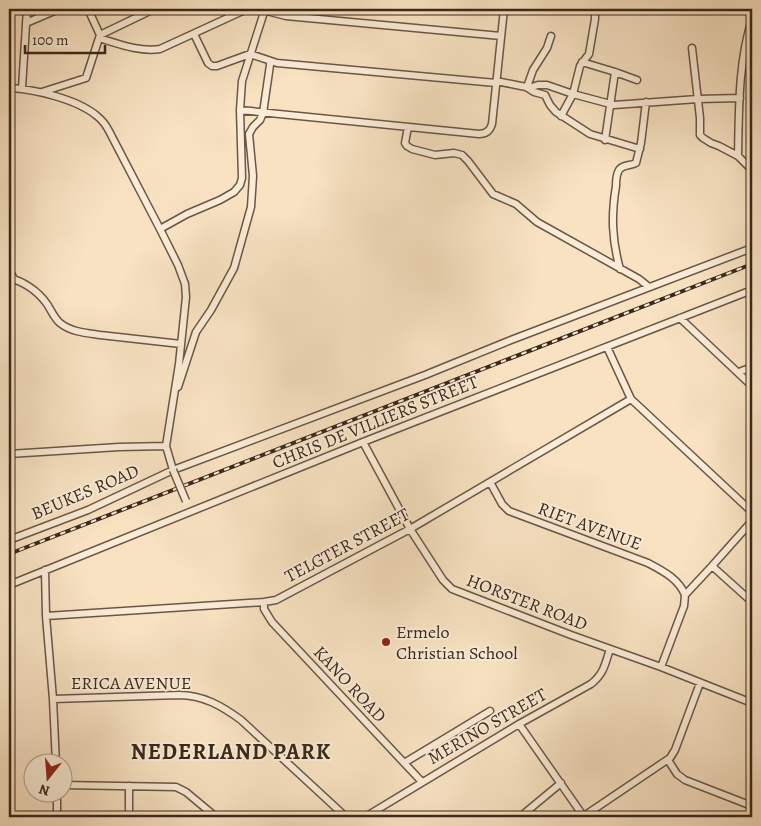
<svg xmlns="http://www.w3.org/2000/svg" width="761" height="826" font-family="Alegreya,serif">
  <rect width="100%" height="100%" fill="#f8e2c2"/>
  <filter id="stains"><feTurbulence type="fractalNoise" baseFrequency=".004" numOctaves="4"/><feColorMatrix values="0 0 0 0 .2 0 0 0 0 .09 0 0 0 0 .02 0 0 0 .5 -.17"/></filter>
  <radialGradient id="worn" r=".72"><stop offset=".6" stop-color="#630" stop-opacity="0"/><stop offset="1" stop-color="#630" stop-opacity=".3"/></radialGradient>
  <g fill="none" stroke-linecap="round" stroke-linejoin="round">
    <g stroke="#6a5745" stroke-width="9">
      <path id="minor" d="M88,9L100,35L154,9
        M259,9L286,16L501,36
        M26,23L59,9
        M194,34L208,63L212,66H217L250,54
        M99,38C119,44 139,52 160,49L247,9
        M692,48L700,118V135L703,138L711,143L719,146L738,156L752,170
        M250,54L277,63L496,83
        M582,62L615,72L637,80
        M496,81L526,87L534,92L545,95L550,105L556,112L590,134L640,149
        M527,87L533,70L547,48L551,36
        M9,88C34,89 77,99 97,116C102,120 106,125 109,131L160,229L178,265L185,284L186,297L179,364L166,446L173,470
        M22,88L27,9
        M529,88L538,85H547L573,94L614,105L698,99L740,98
        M42,92L86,78L100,35
        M240,110L479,134C486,134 490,131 492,124L504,9
        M561,116L573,94L580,66L589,54L595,19V9
        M408,127L405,143L407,146L412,149L435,155L454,153L462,155L468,161L493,194L516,204L537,222L639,279L649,287
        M605,140L615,72
        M738,156C739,111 738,63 752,19
        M160,229L187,214L220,200L234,192L240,185L242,178L240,110L242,81L265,9
        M620,269C612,240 611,216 616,186C616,181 616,175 619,170C623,164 631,166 636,163L641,143L646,102
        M9,270L14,279
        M9,278C23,281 38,291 47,304C51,310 54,318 60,323C71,332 86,333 100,335L181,344
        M680,318L752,386
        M607,347L631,399L752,512
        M739,372L752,367
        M178,387L196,332L211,310L234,268L251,207L253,176L249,134L253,127L260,120L263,113L270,65V61
        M363,442L410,529L443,580L452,589L571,635L661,667L752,703
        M9,454L119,447L166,446
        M490,482L502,504L509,511L648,563C663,571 679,579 685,595
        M9,540L88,510L173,470L425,375L511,340L752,248
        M712,566L752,602
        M45,570L46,616L53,699L56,764
        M9,585L363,442L752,290
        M264,602V609L272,622L422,782
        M46,616L264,602L276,600L410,529L631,399
        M661,667L684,606L685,595L712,566L752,521
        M53,699L179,695C203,695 222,706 241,720L346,817
        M519,724L584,817
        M668,760L677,774L685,780L752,806
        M404,763L490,711
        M62,785L176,787L186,792L216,817
        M57,794V817
        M584,816L661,764L670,758L675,750L700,683
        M129,817V786
        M365,817L519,724L591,684C604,674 605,664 610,649
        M520,817L561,783"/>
    </g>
    <use href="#minor" stroke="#faecd7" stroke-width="6"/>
    <g stroke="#3a291b" stroke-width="4">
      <path id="rail" d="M9,554L752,264"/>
    </g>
    <use href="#rail" stroke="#faecd7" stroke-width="2" stroke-dasharray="5.5" stroke-linecap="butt"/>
    <g stroke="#6a5745" stroke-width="9" stroke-linecap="butt">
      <path id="minor-bridge" d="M173,470L186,501"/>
    </g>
    <use href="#minor-bridge" stroke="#faecd7" stroke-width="6"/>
  </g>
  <circle fill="#8f2418" stroke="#faecd7" stroke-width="2" cx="386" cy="642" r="5"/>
  <g text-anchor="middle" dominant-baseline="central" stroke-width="4" stroke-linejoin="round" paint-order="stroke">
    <g font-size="18" fill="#3a291b" stroke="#faecd7">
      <text transform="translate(375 422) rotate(-22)">CHRIS DE VILLIERS STREET</text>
      <text transform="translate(85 492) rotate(-23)">BEUKES ROAD</text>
      <text transform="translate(590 526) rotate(20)">RIET AVENUE</text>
      <text transform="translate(347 545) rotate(-28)">TELGTER STREET</text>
      <text transform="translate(527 602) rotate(21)">HORSTER ROAD</text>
      <text x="131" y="683">ERICA AVENUE</text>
      <text transform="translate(350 684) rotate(47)">KANO ROAD</text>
      <text transform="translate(487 726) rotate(-30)">MERINO STREET</text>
    </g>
    <g font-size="18" fill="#3a291b" stroke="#faecd7" text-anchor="start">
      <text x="396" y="632">Ermelo<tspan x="396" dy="21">Christian School</tspan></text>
    </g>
    <g font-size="22" font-weight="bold" letter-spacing="1" fill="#3a291b" stroke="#faecd7">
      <text x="231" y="752">NEDERLAND PARK</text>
    </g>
  </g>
  <rect width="761" height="826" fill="none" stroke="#f8e2c2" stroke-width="30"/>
  <rect x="10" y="10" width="741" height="806" fill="none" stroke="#3a291b" stroke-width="2.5"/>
  <rect x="15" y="15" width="731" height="796" fill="none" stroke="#3a291b"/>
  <g transform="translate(48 778) rotate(197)"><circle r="24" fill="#faecd7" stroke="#ad9e8c"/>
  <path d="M0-4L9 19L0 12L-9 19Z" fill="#8f2418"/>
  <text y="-8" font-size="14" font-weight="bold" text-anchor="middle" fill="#3a291b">N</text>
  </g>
  <path d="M25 45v8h80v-8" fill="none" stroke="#3a291b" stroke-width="2.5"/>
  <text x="32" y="45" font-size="15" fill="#3a291b" stroke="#faecd7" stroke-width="4" paint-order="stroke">100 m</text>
  <rect width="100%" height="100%" filter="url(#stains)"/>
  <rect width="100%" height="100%" fill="url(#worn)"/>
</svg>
